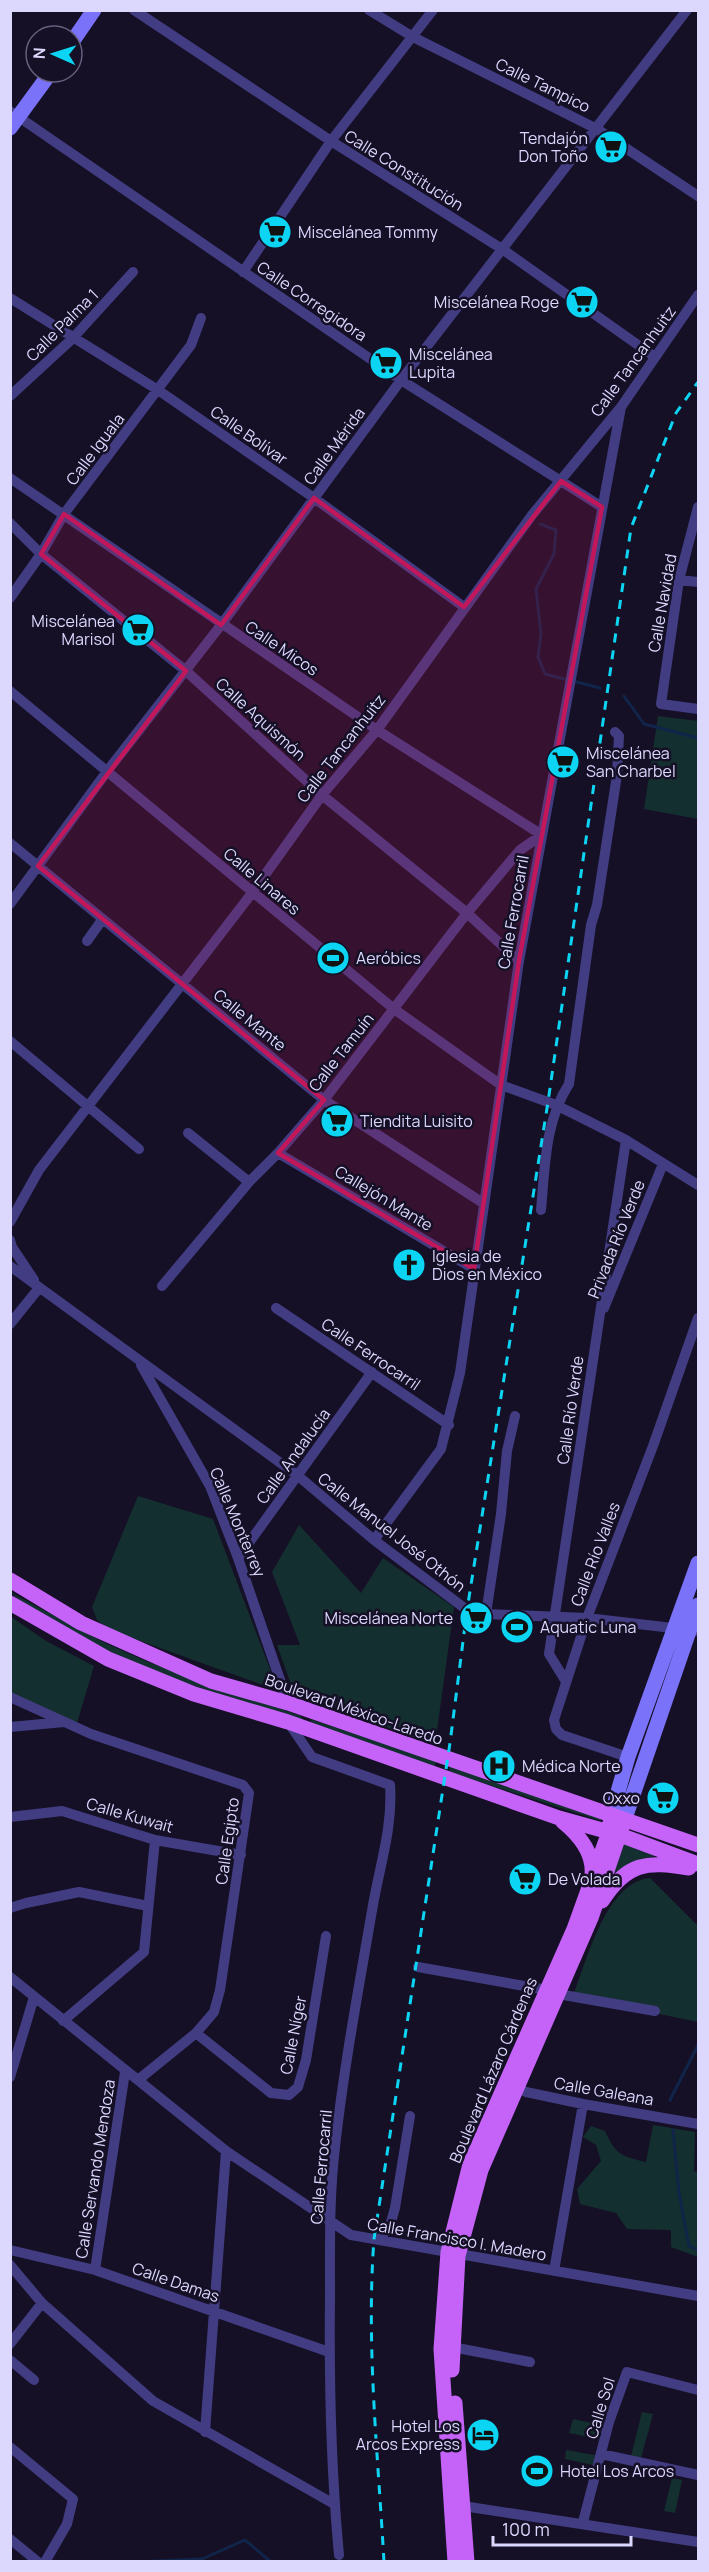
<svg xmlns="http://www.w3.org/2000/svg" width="709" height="2572" font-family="Manrope,sans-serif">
  <rect width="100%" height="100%" fill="#151026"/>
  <path fill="#142f2f" d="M658,716L698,721V819L644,809Z
    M138,1496L213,1519L273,1677L263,1685L107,1629L97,1620L92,1607Z
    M299,1525L361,1593L383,1558L454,1607L435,1745L294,1693L277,1645H300L272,1572Z
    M10,1592L105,1643L148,1662L301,1716L304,1723L166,1676L109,1652L30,1609Z
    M10,1616L46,1641L94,1666L77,1723L11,1699Z
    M310,1719L436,1761L435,1767L312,1725Z
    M450,1765L600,1818L601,1821L449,1772Z
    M625,1842L658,1855L633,1862L614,1873Z
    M650,1878L698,1926V2022L573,1996C587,1960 606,1882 650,1878Z
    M653,2125L695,2132L694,2171L698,2173V2257L671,2247V2230L627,2229L616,2213L580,2204L577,2189L601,2161L596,2145L583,2137L591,2126L605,2131C616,2155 621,2156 646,2162Z
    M642,2412L653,2414L641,2458L631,2456Z
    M573,2419L602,2425L599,2439L569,2433Z
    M566,2450L595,2455L593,2465L565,2459Z
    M672,2478L682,2480L675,2513L664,2511Z"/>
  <path fill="#112449" d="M501,1621L534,1622L533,1634L501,1633Z"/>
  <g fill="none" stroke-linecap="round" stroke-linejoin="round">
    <path stroke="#112449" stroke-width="3" d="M540,524L556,530L554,554L536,589L541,634L538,657L545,674L568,680
      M573,681L600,688
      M624,696L644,724L698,738
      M670,2100L698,2045
      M673,2130L679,2193L689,2246L698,2250
      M134,2562L202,2559L245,2540L271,2562"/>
    <path stroke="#423d82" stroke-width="10" d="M134,10L331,141L502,249L655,357
      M369,10L413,37L597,129L698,196
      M10,111L401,380L602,507
      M243,272L331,141L433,10
      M10,298L158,390L314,498L464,607
      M10,396L72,339L133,272
      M10,478L377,730L542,835L520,850L467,913L324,1100L278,1153L249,1182L162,1286
      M698,507L679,580L661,704L698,709
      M10,523L41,554L186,671L322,795L467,913L519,961
      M679,580L698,582
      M10,598L41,554L64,514L191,345L201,318
      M10,691L394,1009L501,1085L556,1105L626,1140L698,1185
      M10,843L324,1100L483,1203
      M10,904L108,770L221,625L401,380L687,10
      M87,941L102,920
      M10,1041L139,1149
      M188,1133L249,1182
      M278,1153L474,1269
      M541,1210C545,1166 545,1121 569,1084L591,925L597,905L617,775L619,736L615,732
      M10,1222L39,1170L252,893L322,795L377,730L532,515L621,407L698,295
      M10,1240L12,1247L34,1280
      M10,1266L297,1475L374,1540L467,1610L486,1614L587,1618L698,1631
      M276,1308L449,1425
      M604,1308L663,1164
      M10,1324L39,1288
      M141,1365L210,1486L238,1558L288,1703
      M374,1540L441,1449L460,1373L519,961L621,407
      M238,1558L372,1372
      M486,1614L501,1514L507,1451L515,1416
      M565,1680L549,1654L626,1140
      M10,1697L91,1734L243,1785L249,1793L220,1990L214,2012L196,2033L138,2080
      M288,1722L312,1757L390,1785C393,1826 380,1865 373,1905C359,1986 344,2066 335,2147C329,2197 330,2247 330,2297C329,2383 331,2470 339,2555
      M10,1727L64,1722
      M628,1757L562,1735L556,1729L554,1720L587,1618L653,1446L698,1318
      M10,1817L62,1811L155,1840L241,1855
      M10,1908L26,1903L79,1892L148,1906
      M418,1967L547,1990
      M10,1977L226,2151L351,2235L698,2296
      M558,1994L655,2011
      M63,2021L144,1952L155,1840
      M196,2033L271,2093L289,2095L298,2087L306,2060L326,1936
      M10,2077L34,1997
      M511,2085L526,2092L583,2104L698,2124
      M380,2240L391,2222L395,2208L410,2116
      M10,2250L95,2270L329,2352
      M10,2265L42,2303L153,2401L334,2504
      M95,2270L125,2072
      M554,2271L583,2104
      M10,2344L42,2303
      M452,2347L530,2362
      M10,2360L34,2380
      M205,2432L226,2151
      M10,2447L73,2499L67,2524L45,2562
      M601,2454L698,2475
      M463,2506L698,2542
      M583,2522L609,2422L627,2372L698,2390
      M10,2539L38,2562"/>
    <path stroke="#7a72f9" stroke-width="15" d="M72,42L94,10
      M10,128L51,72
      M611,1816L628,1757L698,1563
      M624,1821L698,1605"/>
    <path stroke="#c563f8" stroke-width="15" d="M10,1580L81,1623L211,1681L288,1703L698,1845
      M10,1603L108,1659L194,1694L288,1722L559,1818L620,1835L698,1864
      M563,1822C579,1835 594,1853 592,1875
      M602,1901C627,1862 647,1861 689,1868
      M452,2370L458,2256L481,2170L591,1918L624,1821
      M455,2403L467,2562
      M455,2562L441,2349L448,2252L470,2164L574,1929L609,1832L611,1816"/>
    <path stroke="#0cd5f4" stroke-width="3" stroke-dasharray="9 8" stroke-linecap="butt" d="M384,2562C378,2454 366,2346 374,2239L450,1743L467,1610L548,1102L631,528L676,413L698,382"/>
  </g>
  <path fill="#c2185b" fill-opacity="0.2" stroke="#c2185b" stroke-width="4.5" stroke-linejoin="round" d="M561,481L602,507L519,961L474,1269L278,1153L324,1100L38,866L186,671L41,554L64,514L221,625L314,498L464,607Z"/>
  <defs>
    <g id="supermarket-disc" transform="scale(1.725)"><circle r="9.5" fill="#0cd5f4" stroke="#151026"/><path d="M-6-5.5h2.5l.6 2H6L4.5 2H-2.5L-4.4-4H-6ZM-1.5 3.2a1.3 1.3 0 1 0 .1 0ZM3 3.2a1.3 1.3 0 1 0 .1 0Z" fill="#111"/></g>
    <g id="stadium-disc" transform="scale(1.725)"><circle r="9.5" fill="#0cd5f4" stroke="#151026"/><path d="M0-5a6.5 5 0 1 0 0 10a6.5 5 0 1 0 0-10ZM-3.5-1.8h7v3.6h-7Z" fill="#111"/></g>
    <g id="church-disc" transform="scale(1.725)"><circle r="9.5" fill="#0cd5f4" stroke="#151026"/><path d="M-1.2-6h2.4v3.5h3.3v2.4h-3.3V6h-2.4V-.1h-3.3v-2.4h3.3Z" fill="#111"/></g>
    <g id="hospital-disc" transform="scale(1.725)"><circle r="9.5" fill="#0cd5f4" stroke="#151026"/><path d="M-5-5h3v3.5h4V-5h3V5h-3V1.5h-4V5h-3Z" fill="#111"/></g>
    <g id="hotel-disc" transform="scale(1.725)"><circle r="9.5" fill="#0cd5f4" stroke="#151026"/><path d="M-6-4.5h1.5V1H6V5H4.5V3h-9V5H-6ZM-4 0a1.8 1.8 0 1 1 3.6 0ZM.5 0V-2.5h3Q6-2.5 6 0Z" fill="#111"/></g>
  </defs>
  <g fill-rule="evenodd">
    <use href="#supermarket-disc" x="611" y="147"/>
    <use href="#supermarket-disc" x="275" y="232"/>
    <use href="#supermarket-disc" x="582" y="302"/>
    <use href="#supermarket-disc" x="386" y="363"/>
    <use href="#supermarket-disc" x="138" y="630"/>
    <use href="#supermarket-disc" x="563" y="762"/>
    <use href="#stadium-disc" x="333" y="958"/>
    <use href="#supermarket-disc" x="337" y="1121"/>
    <use href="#church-disc" x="409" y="1265"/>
    <use href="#supermarket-disc" x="476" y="1618"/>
    <use href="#stadium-disc" x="517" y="1627"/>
    <use href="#hospital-disc" x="499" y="1766"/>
    <use href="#supermarket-disc" x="663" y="1798"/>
    <use href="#supermarket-disc" x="525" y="1879"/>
    <use href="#hotel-disc" x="483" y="2435"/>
    <use href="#stadium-disc" x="537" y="2471"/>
  </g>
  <g text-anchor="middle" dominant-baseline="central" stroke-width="5" stroke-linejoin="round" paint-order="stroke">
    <g font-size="16" fill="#dcd7fd" stroke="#151026">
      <text transform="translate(543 85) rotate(26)">Calle Tampico</text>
      <text transform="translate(404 170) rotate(32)">Calle Constitución</text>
      <text transform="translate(312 301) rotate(34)">Calle Corregidora</text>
      <text transform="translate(62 325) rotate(-45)">Calle Palma 1</text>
      <text transform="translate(633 361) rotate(-54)">Calle Tancanhuitz</text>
      <text transform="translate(249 435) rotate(35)">Calle Bolívar</text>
      <text transform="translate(334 446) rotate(-54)">Calle Mérida</text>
      <text transform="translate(95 449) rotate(-53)">Calle Iguala</text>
      <text transform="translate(662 603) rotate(-80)">Calle Navidad</text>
      <text transform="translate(282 648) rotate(34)">Calle Micos</text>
      <text transform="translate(261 719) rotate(42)">Calle Aquismón</text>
      <text transform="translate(341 748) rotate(-52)">Calle Tancanhuitz</text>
      <text transform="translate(262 881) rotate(40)">Calle Linares</text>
      <text transform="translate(513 912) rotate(-80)">Calle Ferrocarril</text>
      <text transform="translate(250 1020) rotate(39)">Calle Mante</text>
      <text transform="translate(341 1052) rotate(-52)">Calle Tamuín</text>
      <text transform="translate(384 1198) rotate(31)">Callejón Mante</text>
      <text transform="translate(616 1239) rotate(-68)">Privada Río Verde</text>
      <text transform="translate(371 1354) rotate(34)">Calle Ferrocarril</text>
      <text transform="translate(570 1410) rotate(-82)">Calle Río Verde</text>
      <text transform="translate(293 1456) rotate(-54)">Calle Andalucía</text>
      <text transform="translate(238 1522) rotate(67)">Calle Monterrey</text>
      <text transform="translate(392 1532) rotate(38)">Calle Manuel José Othón</text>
      <text transform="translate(595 1554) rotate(-69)">Calle Río Valles</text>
      <text transform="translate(354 1709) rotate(19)">Boulevard México-Laredo</text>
      <text transform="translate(130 1815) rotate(16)">Calle Kuwait</text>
      <text transform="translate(227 1841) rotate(-82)">Calle Egipto</text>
      <text transform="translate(293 2035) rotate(-79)">Calle Níger</text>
      <text transform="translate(493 2070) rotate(-67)">Boulevard Lázaro Cárdenas</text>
      <text transform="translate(604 2091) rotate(10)">Calle Galeana</text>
      <text transform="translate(321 2167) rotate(-85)">Calle Ferrocarril</text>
      <text transform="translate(95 2169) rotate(-81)">Calle Servando Mendoza</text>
      <text transform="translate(457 2239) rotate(10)">Calle Francisco I. Madero</text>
      <text transform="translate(176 2282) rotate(19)">Calle Damas</text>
      <text transform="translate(600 2408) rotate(-73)">Calle Sol</text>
    </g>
    <g font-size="16" fill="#dcd7fd" stroke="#151026" text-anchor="start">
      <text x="588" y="138" text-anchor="end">Tendajón<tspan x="588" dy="18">Don Toño</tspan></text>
      <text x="298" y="232">Miscelánea Tommy</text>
      <text x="559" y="302" text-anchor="end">Miscelánea Roge</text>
      <text x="409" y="354">Miscelánea<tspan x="409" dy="18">Lupita</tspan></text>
      <text x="115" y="621" text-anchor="end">Miscelánea<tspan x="115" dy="18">Marisol</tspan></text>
      <text x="586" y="753">Miscelánea<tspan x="586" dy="18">San Charbel</tspan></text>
      <text x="356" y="958">Aeróbics</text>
      <text x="360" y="1121">Tiendita Luisito</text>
      <text x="432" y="1256">Iglesia de<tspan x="432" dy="18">Dios en México</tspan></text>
      <text x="453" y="1618" text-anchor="end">Miscelánea Norte</text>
      <text x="540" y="1627">Aquatic Luna</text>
      <text x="522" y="1766">Médica Norte</text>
      <text x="640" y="1798" text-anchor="end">Oxxo</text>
      <text x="548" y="1879">De Volada</text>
      <text x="460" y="2426" text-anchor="end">Hotel Los<tspan x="460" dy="18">Arcos Express</tspan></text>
      <text x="560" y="2471">Hotel Los Arcos</text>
    </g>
  </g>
  <rect width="709" height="2572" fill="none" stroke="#dcd7fd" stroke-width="24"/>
  <g transform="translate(54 54) rotate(273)"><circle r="28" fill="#151026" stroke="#65607c" stroke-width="1.5"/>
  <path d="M0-4.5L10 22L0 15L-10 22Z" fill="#0cd5f4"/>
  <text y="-9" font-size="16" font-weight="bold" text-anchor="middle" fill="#dcd7fd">N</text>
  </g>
  <path d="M493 2536v9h138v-9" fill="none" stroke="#dcd7fd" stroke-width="3"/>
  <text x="502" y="2536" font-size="18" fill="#dcd7fd" stroke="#151026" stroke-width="4.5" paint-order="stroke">100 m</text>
</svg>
